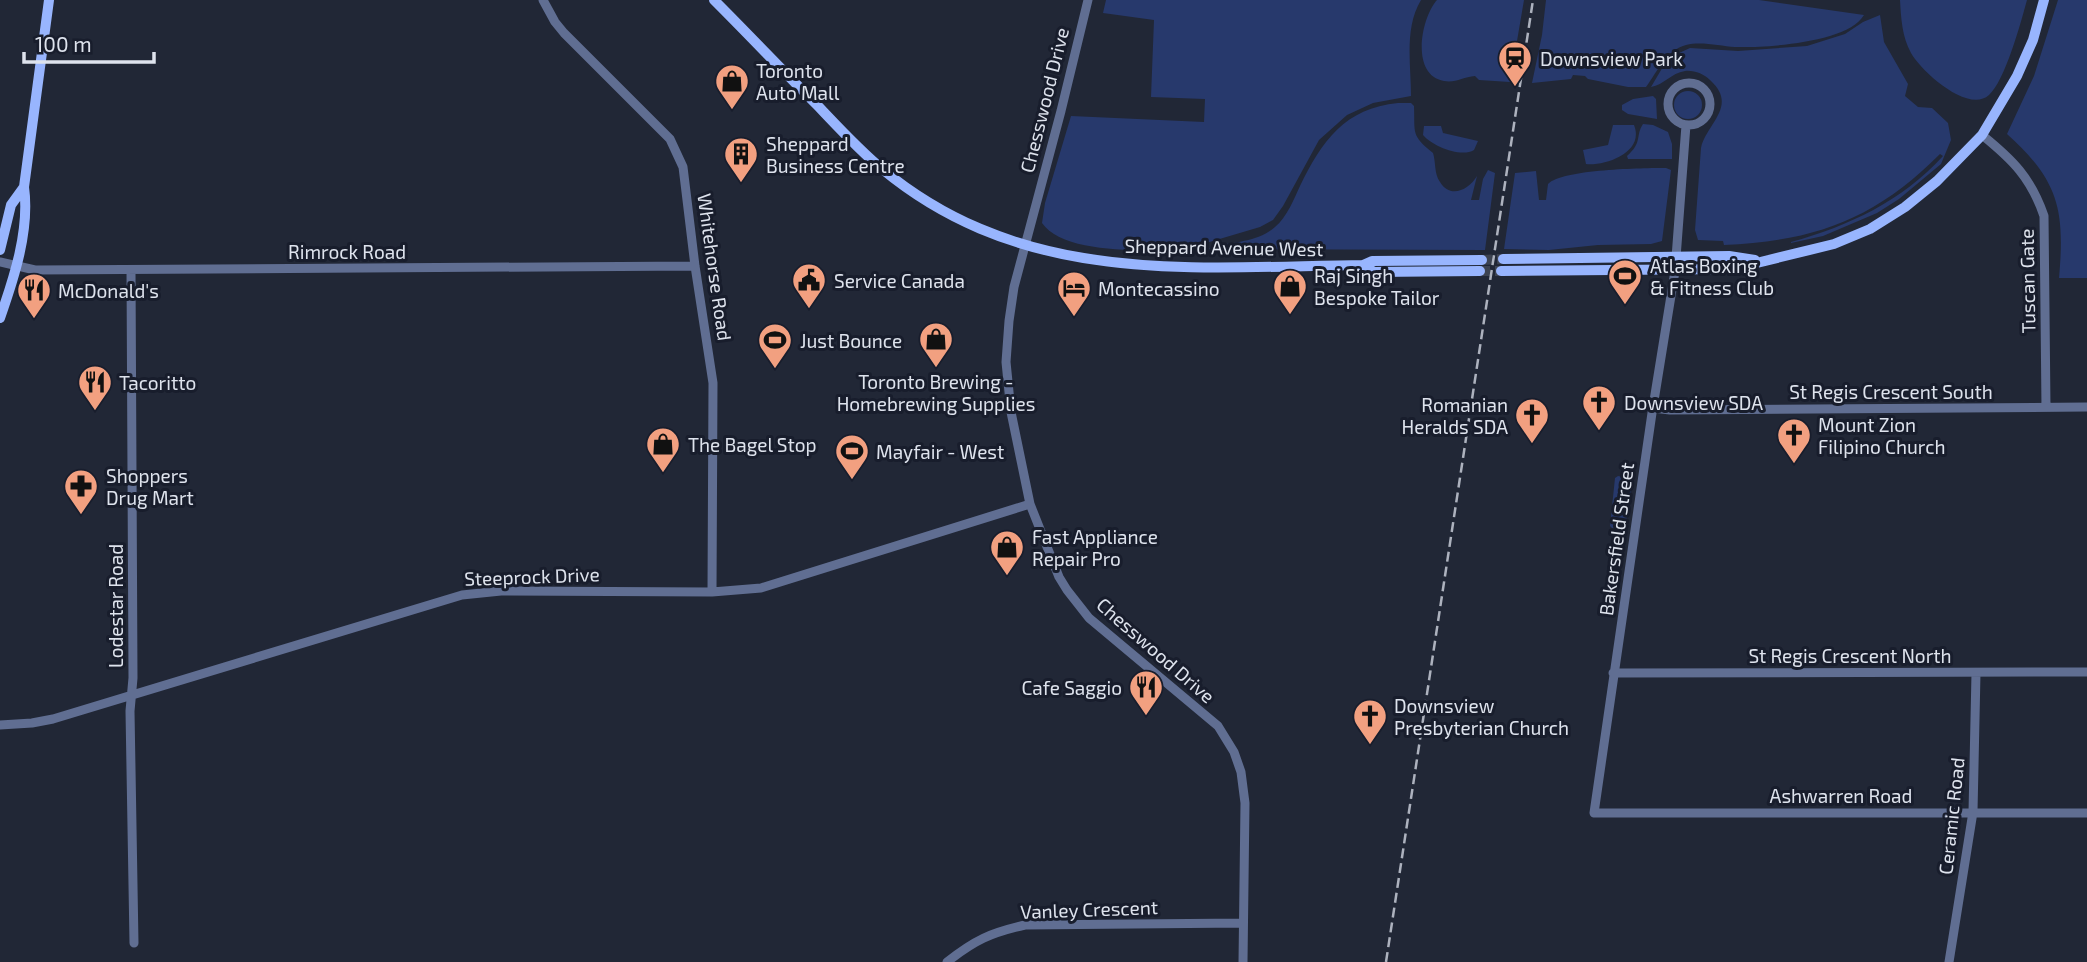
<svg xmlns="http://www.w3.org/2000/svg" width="2087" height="962" font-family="'Exo 2',sans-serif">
  <rect width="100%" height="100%" fill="#212736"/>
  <path fill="#27396c" d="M1106,0H1421C1404,28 1411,65 1411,96L1373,103L1347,115L1319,140L1283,206L1273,220L1260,227L1206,243L1196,249C1159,250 1065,257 1042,223L1045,203L1071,116L1204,122L1205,99L1151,97L1154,20L1103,13Z
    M1437,0H1524L1510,82L1479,80L1475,76C1463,77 1456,83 1444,81C1410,75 1421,18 1437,0Z
    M1546,0H1759L1864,15C1848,43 1764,48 1735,47C1720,46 1701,41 1686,45C1665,51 1658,71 1646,87H1628L1588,79L1585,76L1573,75L1571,79L1532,83L1542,35Z
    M1900,0H2027C2021,22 2005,81 1989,95C1968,114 1921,71 1911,53C1902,37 1901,18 1900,0Z
    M2058,0H2087V278H2059C2065,210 2059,181 2007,134L2034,76Z
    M1880,15L1884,42L1908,84L1905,96L1918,107L1932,108L1948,123L1951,140L1941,164L1899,199L1877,213L1823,236L1791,243V242C1849,226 1902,201 1943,156L1940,154C1875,219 1816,241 1724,245L1723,241L1698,240L1695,230L1701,148C1706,124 1739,106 1710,80C1704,74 1694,70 1685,71C1671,73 1664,85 1651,87L1664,65L1677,54L1690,48L1738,51L1807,46L1845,34L1863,22Z
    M1674 105a14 14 0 1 1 28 0a14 14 0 1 1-28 0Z
    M1653,96L1656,99L1657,119L1628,114L1622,110V105L1633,99Z
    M1398,103H1411L1414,106C1415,134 1411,135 1433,153C1436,162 1434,174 1440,182C1450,199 1469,190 1477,176L1471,200H1479L1483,179L1488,170L1495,173L1485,250L1209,249L1213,246C1232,243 1260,241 1275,227C1287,217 1294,199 1300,186C1322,141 1345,108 1398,103Z
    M1643,124L1653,125L1668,132L1672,144V159H1628L1627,156C1643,142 1635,136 1643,124Z
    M1613,125H1634C1645,152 1606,166 1586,164L1583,150L1608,145Z
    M1424,126H1441L1443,133L1478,141L1474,150C1461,158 1432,146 1423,135Z
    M1666,168L1671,170L1662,241L1651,244L1598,245L1549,250L1504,249L1515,173L1536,171L1539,200H1546L1548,184C1562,169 1644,168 1666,168Z
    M1618,476L1633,479L1625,529L1612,528L1610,526L1615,478Z"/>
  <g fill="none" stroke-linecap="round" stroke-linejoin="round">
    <path stroke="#3d4351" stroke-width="10" stroke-dasharray="10 5" stroke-linecap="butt" d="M1482,260L1503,259
      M1480,271H1501"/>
    <path stroke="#606e92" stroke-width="9" d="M543,0L555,22L564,33L670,139L683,167L695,266L713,383L712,592
      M1088,0L1061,111L1014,287L1009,321L1006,362L1011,412L1030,504L1059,577L1067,590L1089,618L1218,726L1234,752L1241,772L1245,803L1243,962
      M1668 104a21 21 0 1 1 42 0a21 21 0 1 1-42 0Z
      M1686,125L1675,271L1652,413L1594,813H2087
      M1982,135C2013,160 2031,178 2044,216L2046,407
      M0,262L35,270L695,266
      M131,270L133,678L130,711L134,943
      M1653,408L1670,410L2087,407
      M1613,673L2087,672
      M0,725L32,723L53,719L462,595L501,591L712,592L761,588L1030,504
      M947,962C975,940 990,933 1025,925L1243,923
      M1949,962L1973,812L1976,673"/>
    <path stroke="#98b5fe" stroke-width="10" d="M714,0C749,35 783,71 818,106C838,127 859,150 882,169C1025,287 1191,267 1363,265L1372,261L1482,260
      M0,250L11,205L24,187
      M1503,259L1729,256L1755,260
      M1363,265L1374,272L1480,271
      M1501,271L1732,269L1834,244L1870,229L1905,207L1937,181L1982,135L2017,76L2033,40L2044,0
      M0,318C14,278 30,230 24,187L49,0"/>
    <path stroke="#adb2be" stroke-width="2.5" stroke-dasharray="10 5" stroke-linecap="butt" d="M1386,962L1533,0"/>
  </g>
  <defs>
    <g id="station-pin" transform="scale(1.75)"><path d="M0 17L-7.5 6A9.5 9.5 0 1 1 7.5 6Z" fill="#f2a080" stroke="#181d2c"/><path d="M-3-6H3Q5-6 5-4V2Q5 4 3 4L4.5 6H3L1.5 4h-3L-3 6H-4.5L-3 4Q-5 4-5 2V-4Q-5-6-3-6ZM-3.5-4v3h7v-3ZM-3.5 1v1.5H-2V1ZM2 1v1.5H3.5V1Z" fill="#111"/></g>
    <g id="shop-pin" transform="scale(1.75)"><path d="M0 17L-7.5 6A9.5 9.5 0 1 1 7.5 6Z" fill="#f2a080" stroke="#181d2c"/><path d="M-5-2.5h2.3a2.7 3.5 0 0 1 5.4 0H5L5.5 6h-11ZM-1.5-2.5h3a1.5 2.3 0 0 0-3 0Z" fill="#111"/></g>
    <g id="building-pin" transform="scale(1.75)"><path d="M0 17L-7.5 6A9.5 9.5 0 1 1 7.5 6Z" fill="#f2a080" stroke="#181d2c"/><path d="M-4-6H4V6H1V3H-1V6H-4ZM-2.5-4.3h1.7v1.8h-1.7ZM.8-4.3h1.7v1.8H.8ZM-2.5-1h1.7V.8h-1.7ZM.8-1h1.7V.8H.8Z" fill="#111"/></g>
    <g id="stadium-pin" transform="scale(1.75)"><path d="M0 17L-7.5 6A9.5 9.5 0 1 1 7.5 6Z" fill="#f2a080" stroke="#181d2c"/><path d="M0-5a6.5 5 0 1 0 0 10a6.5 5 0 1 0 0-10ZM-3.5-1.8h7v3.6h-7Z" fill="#111"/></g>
    <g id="civic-pin" transform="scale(1.75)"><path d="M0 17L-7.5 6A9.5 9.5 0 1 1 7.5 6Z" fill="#f2a080" stroke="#181d2c"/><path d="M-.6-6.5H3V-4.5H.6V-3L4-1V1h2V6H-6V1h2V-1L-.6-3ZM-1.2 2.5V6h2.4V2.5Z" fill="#111"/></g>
    <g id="hotel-pin" transform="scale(1.75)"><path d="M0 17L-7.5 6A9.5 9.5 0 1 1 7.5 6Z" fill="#f2a080" stroke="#181d2c"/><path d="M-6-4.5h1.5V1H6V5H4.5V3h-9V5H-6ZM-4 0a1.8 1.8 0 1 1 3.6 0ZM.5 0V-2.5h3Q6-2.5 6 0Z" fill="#111"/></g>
    <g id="restaurant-pin" transform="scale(1.75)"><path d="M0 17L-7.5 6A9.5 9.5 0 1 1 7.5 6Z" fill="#f2a080" stroke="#181d2c"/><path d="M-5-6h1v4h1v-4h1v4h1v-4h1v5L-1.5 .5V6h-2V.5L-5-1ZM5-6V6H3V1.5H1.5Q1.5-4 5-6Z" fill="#111"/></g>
    <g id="church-pin" transform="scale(1.75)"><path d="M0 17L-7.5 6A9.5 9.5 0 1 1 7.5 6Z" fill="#f2a080" stroke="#181d2c"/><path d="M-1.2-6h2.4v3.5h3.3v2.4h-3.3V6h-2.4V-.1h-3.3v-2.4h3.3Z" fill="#111"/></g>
    <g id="pharmacy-pin" transform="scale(1.75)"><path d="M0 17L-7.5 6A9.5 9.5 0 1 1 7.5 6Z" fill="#f2a080" stroke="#181d2c"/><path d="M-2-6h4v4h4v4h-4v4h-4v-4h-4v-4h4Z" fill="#111"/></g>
  </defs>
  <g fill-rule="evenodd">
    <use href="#station-pin" x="1515" y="58"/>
    <use href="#shop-pin" x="732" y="81"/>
    <use href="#building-pin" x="741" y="154"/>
    <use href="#stadium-pin" x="1625" y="276"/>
    <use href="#civic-pin" x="809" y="280"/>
    <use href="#shop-pin" x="1290" y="286"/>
    <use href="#hotel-pin" x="1074" y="288"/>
    <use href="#restaurant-pin" x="34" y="290"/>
    <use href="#shop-pin" x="936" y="339"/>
    <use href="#stadium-pin" x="775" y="340"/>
    <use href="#restaurant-pin" x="95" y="382"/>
    <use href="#church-pin" x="1599" y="402"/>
    <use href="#church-pin" x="1532" y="415"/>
    <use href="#church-pin" x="1794" y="435"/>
    <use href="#shop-pin" x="663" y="444"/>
    <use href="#stadium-pin" x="852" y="451"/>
    <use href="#pharmacy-pin" x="81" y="486"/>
    <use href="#shop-pin" x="1007" y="547"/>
    <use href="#restaurant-pin" x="1146" y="687"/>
    <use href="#church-pin" x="1370" y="716"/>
  </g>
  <g text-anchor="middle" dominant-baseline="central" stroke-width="6" stroke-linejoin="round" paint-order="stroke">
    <g font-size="19" fill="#dee3ed" stroke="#181d2c" text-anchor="start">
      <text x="1540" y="58">Downsview Park</text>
      <text x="756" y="70">Toronto<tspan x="756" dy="22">Auto Mall</tspan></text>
      <text x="766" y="143">Sheppard<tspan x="766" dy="22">Business Centre</tspan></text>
      <text x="1650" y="265">Atlas Boxing<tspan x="1650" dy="22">&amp; Fitness Club</tspan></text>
      <text x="1314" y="275">Raj Singh<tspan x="1314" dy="22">Bespoke Tailor</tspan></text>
      <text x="834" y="280">Service Canada</text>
      <text x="1098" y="288">Montecassino</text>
      <text x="58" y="290">McDonald's</text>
      <text x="800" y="340">Just Bounce</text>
      <text x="936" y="381" text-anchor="middle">Toronto Brewing -<tspan x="936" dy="22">Homebrewing Supplies</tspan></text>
      <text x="119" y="382">Tacoritto</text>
      <text x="1624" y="402">Downsview SDA</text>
      <text x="1508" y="404" text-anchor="end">Romanian<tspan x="1508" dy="22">Heralds SDA</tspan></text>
      <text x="1818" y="424">Mount Zion<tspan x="1818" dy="22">Filipino Church</tspan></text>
      <text x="688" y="444">The Bagel Stop</text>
      <text x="876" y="451">Mayfair - West</text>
      <text x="106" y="475">Shoppers<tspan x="106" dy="22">Drug Mart</tspan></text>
      <text x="1032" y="536">Fast Appliance<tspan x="1032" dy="22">Repair Pro</tspan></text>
      <text x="1122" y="687" text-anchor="end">Cafe Saggio</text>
      <text x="1394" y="705">Downsview<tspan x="1394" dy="22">Presbyterian Church</tspan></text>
    </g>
    <g font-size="19" fill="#dee3ed" stroke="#181d2c">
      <text transform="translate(1044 100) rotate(-76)">Chesswood Drive</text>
      <text transform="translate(1224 247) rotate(1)">Sheppard Avenue West</text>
      <text x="347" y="251">Rimrock Road</text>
      <text transform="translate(715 267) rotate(82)">Whitehorse Road</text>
      <text transform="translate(2027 281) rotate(-91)">Tuscan Gate</text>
      <text x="1891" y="391">St Regis Crescent South</text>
      <text transform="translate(1616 539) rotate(-82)">Bakersfield Street</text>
      <text transform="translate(532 576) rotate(-2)">Steeprock Drive</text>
      <text transform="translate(115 606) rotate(-90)">Lodestar Road</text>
      <text transform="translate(1156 650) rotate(41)">Chesswood Drive</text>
      <text x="1850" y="655">St Regis Crescent North</text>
      <text x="1841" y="795">Ashwarren Road</text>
      <text transform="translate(1951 816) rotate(-84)">Ceramic Road</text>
      <text transform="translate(1089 909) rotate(-2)">Vanley Crescent</text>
    </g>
  </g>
  <path d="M24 52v10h130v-10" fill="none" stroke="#dee3ed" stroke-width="3.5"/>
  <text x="35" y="52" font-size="21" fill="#dee3ed" stroke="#181d2c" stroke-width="5" paint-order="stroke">100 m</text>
</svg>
